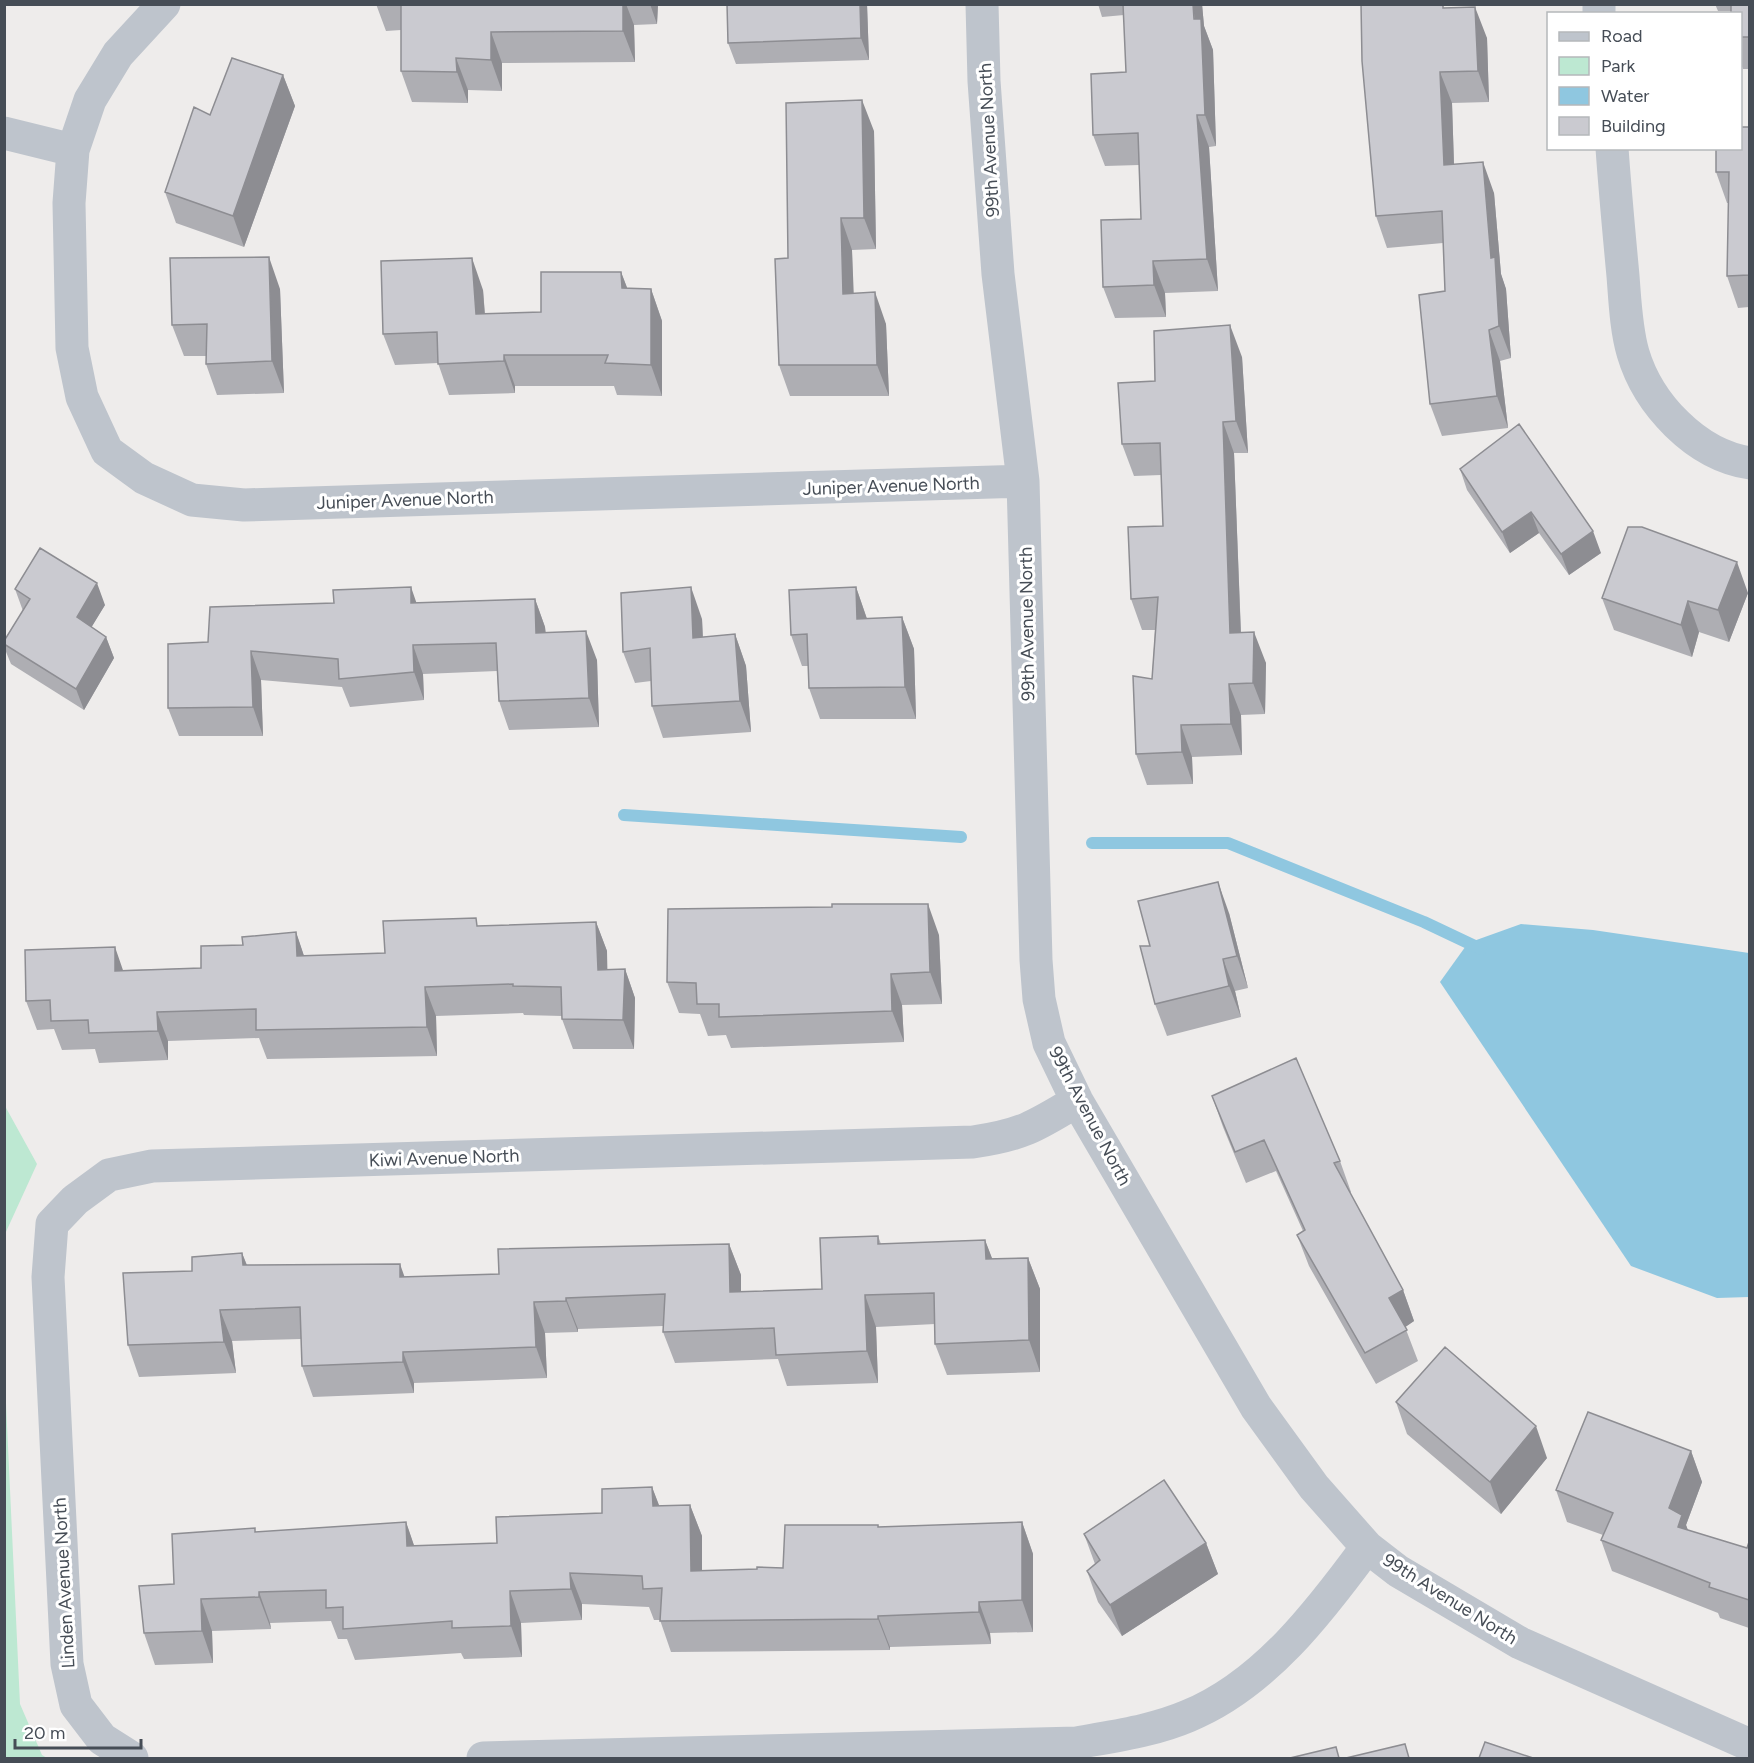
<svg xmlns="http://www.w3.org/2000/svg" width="1754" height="1763" font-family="Figtree,sans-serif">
  <rect width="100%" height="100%" fill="#eeeceb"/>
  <path fill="#bde8d2" d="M5,1106L37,1164L5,1234Z
    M5,1382L20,1704L42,1755L47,1758H5Z"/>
  <path fill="#8fc7e0" d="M1521,924L1593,930L1749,953V1297L1717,1298L1631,1266L1440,982L1468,943Z"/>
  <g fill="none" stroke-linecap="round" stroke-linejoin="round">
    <path stroke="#8fc7e0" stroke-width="12" d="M624,815L961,837
      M1092,843H1228L1424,922L1481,949"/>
    <path stroke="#bec4cc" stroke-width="33" d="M164,4L118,54L90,100L73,150L69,203L72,348L82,397L107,451L144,478L192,500L244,505L1023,481
      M982,4L984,81L998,274L1023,481L1036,960L1039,999L1049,1043L1077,1101L1256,1407L1314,1487L1367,1547L1398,1571L1520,1643L1750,1745
      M1599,4V14
      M4,133L73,150
      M1612,148C1615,191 1619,233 1623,276C1625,301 1626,329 1633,353C1648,404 1696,455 1750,463
      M132,1758L102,1739L76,1705L67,1664L48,1277L52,1224L75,1200L109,1175L152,1166L973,1142C1022,1135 1036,1126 1077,1101
      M483,1758L1077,1743C1114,1736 1153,1731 1188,1716C1264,1685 1320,1611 1367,1547"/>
  </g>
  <path fill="#aeaeb3" d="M376,4H658L657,24L634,25L635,62L502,63V91L468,90V103L412,102L401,71V30L386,31Z
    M727,4H867L869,60L736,64L728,43Z
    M1098,4H1202L1204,26L1213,50L1216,146L1209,147L1218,291L1165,293L1166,317L1115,318L1103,287L1141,219L1139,165L1105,166L1093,135L1126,72L1124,15L1102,17Z
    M1715,4H1749V69H1743L1740,61V14L1731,11H1718Z
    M1447,8L1487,38L1489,102L1452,103L1454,164L1494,193L1501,274L1506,289L1511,358L1500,361L1508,428L1442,436L1430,404L1445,291L1443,243L1387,248L1376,216Z
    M283,75L295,106L244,247L176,223L165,192L210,115Z
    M1749,127V307L1738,308L1727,276L1729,203H1727L1716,172Z
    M874,131L876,249L852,250L853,293L886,324L889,396H790L779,365L788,258Z
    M621,272L627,288L651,289L662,321V396L617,395L614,386H515V393L449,395L438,363L395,365L383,334L483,290L485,314L541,312Z
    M280,289L284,393L217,395L206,364V356H184L172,325Z
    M1242,357L1248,453H1234L1241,633L1266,663L1265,714L1241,715L1242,755L1192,757L1193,784L1147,785L1136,754L1152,679L1155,630H1142L1131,599L1163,526L1161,475L1134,476L1122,444L1155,381Z
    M1460,469L1601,553L1569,575L1539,533L1510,553L1467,490Z
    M856,587L867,619L902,617L914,649L916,719H820L809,688L808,666H802L791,635Z
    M15,589L105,605L91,627L106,637L114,658L84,710L11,664L4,647V641L23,611Z
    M1748,593L1729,642L1699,632L1692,657L1614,630L1602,598Z
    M535,599L545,627L546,633L597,660L599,727L509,730L499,701L497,671L423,674L424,700L350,707L342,687L261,680L263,736H179L168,708L208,642L416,603Z
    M702,619L703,637L735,634L746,666L751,732L663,738L652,706L651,681L635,683L623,652Z
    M1229,913L1248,988L1235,991L1241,1017L1167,1036L1155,1004L1150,946Z
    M596,922L607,951V969H625L635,998L634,1049H573L562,1019V1016L524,1015L523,1013L436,1016L437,1056L267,1059L259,1038L168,1041V1060L99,1063L95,1049L62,1050L54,1029L37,1030L26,1001L123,970L201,968L243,945L296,932L304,956L385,953L479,926Z
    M939,935L942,1004L902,1005L904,1042L731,1048L726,1035L708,1036L700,1014L679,1013L667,982Z
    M1212,1096L1340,1161L1351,1192L1350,1193L1403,1290L1414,1321L1405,1327L1418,1361L1376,1384L1309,1266L1297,1235L1303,1231L1276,1171L1246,1183L1223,1127Z
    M878,1236L881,1244L985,1240L992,1259L1028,1258L1040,1289V1372L947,1375L935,1344V1324L876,1327L878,1383L787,1386L778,1359L675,1363L663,1332V1326L578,1329V1332L545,1333L547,1378L414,1383V1393L313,1397L302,1366L301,1339L232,1341L236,1373L139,1377L128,1345L192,1271L242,1253L247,1265L404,1277L499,1274L729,1244L741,1275V1292L822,1289Z
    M1396,1402L1547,1458L1501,1514L1407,1434Z
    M1691,1451L1702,1482L1686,1525L1688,1530L1747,1548L1749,1542V1628L1720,1618L1718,1613L1612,1571L1601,1540L1603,1535L1567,1522L1556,1490Z
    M652,1487L659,1506L690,1505L702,1536V1571L783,1568L878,1525L879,1527L1022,1522L1033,1554V1632L990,1633L991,1644L890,1647V1650L671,1652L660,1620H654L649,1607L582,1604V1620L521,1623L522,1657L464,1659L461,1653L355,1660L347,1639H338L331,1621L270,1623L271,1629L212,1631L213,1663L155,1665L144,1633L174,1584L256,1532L406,1522L414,1546L497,1543L602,1513Z
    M1084,1534L1206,1543L1218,1574L1122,1636L1098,1602L1087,1571L1095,1564Z"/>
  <path fill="#8d8d92" d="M623,4H626L634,25L635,62L623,31Z
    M650,4H658L657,24Z
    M860,4H867L869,60L861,38Z
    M1193,4H1202L1204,26L1213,50L1216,146L1205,115Z
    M1475,7L1487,38L1489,102L1478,71Z
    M491,32L502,63V91L491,60Z
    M456,58L468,90V103L457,72Z
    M1440,72L1452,103L1455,197L1444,165Z
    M283,75L295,106L244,247L233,216Z
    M862,100L874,131L876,249L864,218Z
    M1197,115L1209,147L1218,291L1207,259Z
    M1483,162L1494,193L1501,274L1506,289L1511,358L1499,326L1491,258Z
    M841,218L852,250L855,325L843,294Z
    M269,257L280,289L284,393L272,361Z
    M472,258L483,290L487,346L476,314Z
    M1153,261L1165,293L1166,317L1154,285Z
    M621,272L633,303L622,288Z
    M651,289L662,321V396L651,365Z
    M875,292L886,324L889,396L877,365Z
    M1230,325L1242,357L1248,453L1236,421Z
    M1489,330L1500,361L1508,428L1497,396Z
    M504,355L515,386V393L504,361Z
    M1223,422L1234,453L1242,664L1230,633Z
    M1531,512L1539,533L1510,553L1502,532Z
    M1593,531L1601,553L1569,575L1561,554Z
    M1737,562L1748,593L1729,642L1718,610Z
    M97,583L105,605L85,638L77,617Z
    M411,587L421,616L411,603Z
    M691,587L702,619L704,670L693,638Z
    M856,587L867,619H857Z
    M535,599L545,627L547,662L536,633Z
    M1688,601L1699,632L1692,657L1681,625Z
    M902,617L914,649L916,719L905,687Z
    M586,631L597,660L599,727L589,698Z
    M1254,632L1266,663L1265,714L1253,683Z
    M735,634L746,666L751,732L740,701Z
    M106,637L114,658L84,710L76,689Z
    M413,645L423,674L424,700L414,672Z
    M251,651L261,680L263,736L253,707Z
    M1229,684L1241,715L1242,755L1231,724Z
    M1181,725L1192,757L1193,784L1182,752Z
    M1218,882L1229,913L1248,988L1237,956Z
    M928,904L939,935L942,1004L930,972Z
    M596,922L607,951L608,999L598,970Z
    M296,932L306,962L297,956Z
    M115,947L125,976L115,971Z
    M1223,959L1235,991L1241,1017L1229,986Z
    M625,969L635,998L634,1049L623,1020Z
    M891,974L902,1005L904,1042L892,1011Z
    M425,987L436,1016L437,1056L427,1027Z
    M157,1012L168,1041V1060L158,1031Z
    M985,1240L997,1271L986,1259Z
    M729,1244L741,1275V1323L730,1292Z
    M242,1253L254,1284L243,1265Z
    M1028,1258L1040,1289V1372L1029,1340Z
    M400,1264L411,1295L400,1277Z
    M1403,1290L1414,1321L1401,1330L1389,1298Z
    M865,1295L876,1327L878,1383L867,1351Z
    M566,1298L578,1329V1332L566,1301Z
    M534,1302L545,1333L547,1378L536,1347Z
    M220,1310L232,1341L236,1373L224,1342Z
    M403,1352L414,1383V1393L403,1362Z
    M1536,1426L1547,1458L1501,1514L1490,1482Z
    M1691,1451L1702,1482L1686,1525L1694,1547L1689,1559L1669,1508Z
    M652,1487L664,1518L653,1506Z
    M690,1505L702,1536V1603L691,1571Z
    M406,1522L417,1554L407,1546Z
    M1022,1522L1033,1554V1632L1022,1600Z
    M1206,1543L1218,1574L1122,1636L1110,1605Z
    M570,1573L582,1604V1620L571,1589Z
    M510,1591L521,1623L522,1657L511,1626Z
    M259,1592L270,1623L271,1629L259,1597Z
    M201,1599L212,1631L213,1663L202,1631Z
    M979,1602L990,1633L991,1644L979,1612Z
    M878,1616L890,1647V1650L878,1619Z"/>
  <path fill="#cacad0" stroke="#8d8d92" stroke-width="1.5" d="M401,4H623V31L491,32V60L456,58L457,72L401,71Z
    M727,4H860L861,38L728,43Z
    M1123,4H1193L1194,19H1201L1205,115H1197L1207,259L1153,261L1154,285L1103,287L1101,220L1141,219L1138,133L1093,135L1091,74L1126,72Z
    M1361,4H1443V8L1475,7L1478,71L1440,72L1444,165L1483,162L1491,258L1495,257L1499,326L1489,330L1497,396L1430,404L1419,295L1445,291L1442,211L1376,216L1362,61Z
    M1731,4H1749V37H1740V14H1731Z
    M232,58L283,75L233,216L165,192L194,107L210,115Z
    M862,100L864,218H841L843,294L875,292L877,365H779L775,259L788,258L786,103Z
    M1740,127H1749V275L1727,276L1729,172H1716V148H1740Z
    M269,257L272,361L206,364L207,324L172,325L170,258Z
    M472,258L476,314L541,312V272H621L622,288L651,289V365L605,363L608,355H504V361L438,364L437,332L383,334L381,261Z
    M1230,325L1236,421L1223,422L1230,633L1254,632L1253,683L1229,684L1231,724L1181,725L1182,752L1136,754L1133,676L1152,679L1158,597L1131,599L1128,527L1163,526L1160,443L1122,444L1118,383L1155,381L1154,331Z
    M1519,424L1593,531L1561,554L1531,512L1502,532L1460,469Z
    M1628,527H1642L1737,562L1718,610L1688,601L1681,625L1602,598Z
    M40,548L97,583L77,617L106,637L76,689L4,644V641L30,599L15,589Z
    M411,587V603L535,599L536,633L586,631L589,698L499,701L496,643L413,645L414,672L339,679L338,659L251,651L253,707L168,708V644L208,642L210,607L334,603L333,590Z
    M691,587L693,638L735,634L740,701L652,706L650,648L623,652L621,593Z
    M856,587L857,619L902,617L905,687L809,688L807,634L791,635L789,590Z
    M1218,882L1237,956L1223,959L1229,986L1155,1004L1140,946H1150L1138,901Z
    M832,904H928L930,972L891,974L892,1011L719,1017V1004H697L696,983L667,982L668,909L832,907Z
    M476,918L477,926L596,922L598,970L625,969L623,1020L562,1019L561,987L513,986V984L425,987L427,1027L256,1030V1009L157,1012L158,1031L89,1033L88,1020L51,1021L50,1000L26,1001L25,950L115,947V971L201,968V946L243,945L242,937L296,932L297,956L385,953L383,921Z
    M1296,1058L1340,1161L1334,1163L1403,1290L1389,1298L1407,1330L1365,1353L1297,1235L1305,1230L1264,1140L1235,1152L1212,1096Z
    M878,1236V1244L985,1240L986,1259L1028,1258L1029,1340L935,1344L934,1293L865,1295L867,1351L776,1355L774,1328L663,1332L665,1294L566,1298V1301L534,1302L536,1347L403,1352V1362L302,1366L300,1307L220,1310L224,1342L128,1345L123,1273L192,1271V1257L242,1253L243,1265L400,1264V1277L499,1274L498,1249L729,1244L730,1292L822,1289L820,1238Z
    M1445,1347L1536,1426L1490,1482L1396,1402Z
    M1588,1412L1691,1451L1669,1508L1682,1515L1678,1527L1747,1548L1749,1542V1600L1709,1587L1710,1583L1601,1540L1613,1513L1556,1490Z
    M1164,1480L1206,1543L1110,1605L1087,1571L1100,1560L1084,1534Z
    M652,1487L653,1506L690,1505L691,1571L757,1569V1567L783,1568L785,1525H878V1527L1022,1522V1600L979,1602V1612L878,1616V1619L660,1621L662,1588L643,1589L642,1576L570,1573L571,1589L510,1591L511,1626L452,1628V1621L343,1629V1607L326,1608V1590L259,1592V1597L201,1599L202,1631L144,1633L139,1586L174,1584L172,1534L255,1528V1532L406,1522L407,1546L497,1543L496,1517L602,1513V1489Z
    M1485,1742L1533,1758H1479Z
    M1405,1744L1409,1758H1346Z
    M1336,1747L1339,1758H1290Z"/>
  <g text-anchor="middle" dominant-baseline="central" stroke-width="6" stroke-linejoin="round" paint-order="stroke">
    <g font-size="18" fill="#464d56" stroke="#fff">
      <text transform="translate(989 140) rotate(-93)">99th Avenue North</text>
      <text transform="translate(891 486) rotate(-2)">Juniper Avenue North</text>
      <text transform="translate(405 500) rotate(-2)">Juniper Avenue North</text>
      <text transform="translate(1027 624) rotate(-91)">99th Avenue North</text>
      <text transform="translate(1090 1116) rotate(62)">99th Avenue North</text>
      <text transform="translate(444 1158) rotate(-2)">Kiwi Avenue North</text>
      <text transform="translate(64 1583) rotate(-93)">Linden Avenue North</text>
      <text transform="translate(1450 1599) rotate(32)">99th Avenue North</text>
    </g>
  </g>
  <rect width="1754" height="1763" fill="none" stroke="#464d56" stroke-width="12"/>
  <rect x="1547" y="12" width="195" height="138" fill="#ffffff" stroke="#b5b8bb" stroke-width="1.5"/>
  <rect x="1559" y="32" width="30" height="9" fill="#bec4cc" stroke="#b5b8bb" stroke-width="1.5"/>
  <text x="1601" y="42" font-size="18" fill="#464d56">Road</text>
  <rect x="1559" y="57" width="30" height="18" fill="#bde8d2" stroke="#b5b8bb" stroke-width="1.5"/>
  <text x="1601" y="72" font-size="18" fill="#464d56">Park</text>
  <rect x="1559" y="87" width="30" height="18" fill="#8fc7e0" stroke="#b5b8bb" stroke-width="1.5"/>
  <text x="1601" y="102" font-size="18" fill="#464d56">Water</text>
  <rect x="1559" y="117" width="30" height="18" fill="#cacad0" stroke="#b5b8bb" stroke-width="1.5"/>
  <text x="1601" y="132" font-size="18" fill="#464d56">Building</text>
  <path d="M15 1739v9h126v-9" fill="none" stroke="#464d56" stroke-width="3"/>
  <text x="24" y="1739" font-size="18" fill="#464d56" stroke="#ffffff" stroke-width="4.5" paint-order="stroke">20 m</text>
</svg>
